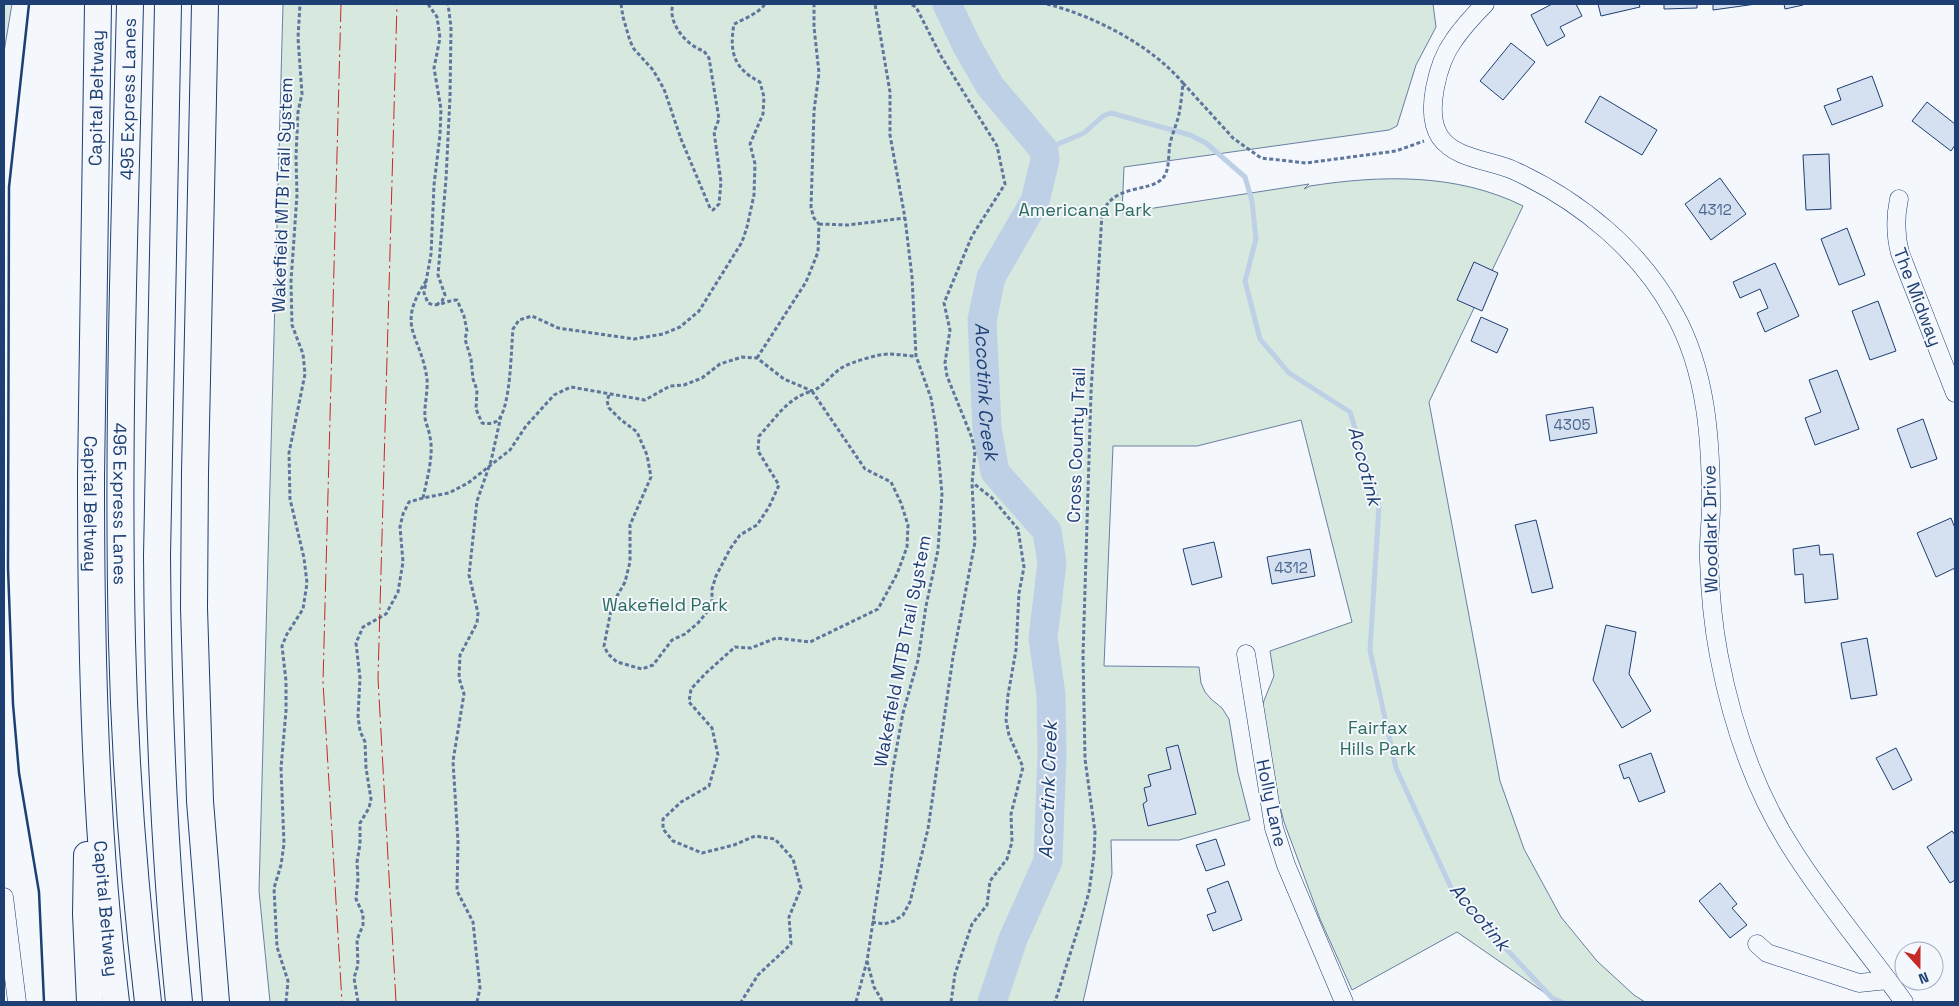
<svg xmlns="http://www.w3.org/2000/svg" width="1959" height="1006" font-family="'Space Grotesk',sans-serif">
  <rect width="100%" height="100%" fill="#f4f7fb"/>
  <path fill="#d7e8df" stroke="#687fa3" d="M4,4H12L4,52Z
    M283,4H1433L1436,27L1416,65L1397,126L1389,130L1124,167L1122,213L1309,184L1304,189L1310,186C1381,175 1457,173 1523,206L1429,402L1500,781L1524,849L1561,917L1597,961L1634,995L1645,1002H1558L1457,932L1352,990L1320,919L1284,822L1269,764L1261,708L1274,676L1270,651L1352,622L1301,420L1197,446H1113L1104,666L1199,667L1201,683L1205,692L1211,699L1222,708L1229,719L1238,773L1250,820L1179,840H1111L1112,874L1083,1002H270L259,891Z"/>
  <g fill="none" stroke-linecap="round" stroke-linejoin="round">
    <path stroke="#bed0e5" stroke-width="5" d="M1044,150L1084,133L1103,116L1111,113L1190,135L1206,143L1245,177L1252,201L1256,239L1245,281L1260,339L1289,373L1350,412L1379,506L1370,650L1396,768L1453,892L1552,998L1562,1002"/>
    <path stroke="#bed0e5" stroke-width="29" id="s1" d="M947,4L967,46L990,86L1044,150L1045,160L1035,201L991,277L982,320L987,428L995,472L1047,531L1052,563L1043,638L1051,695L1052,753L1048,861L1013,939L992,1002"/>
  </g>
  <path fill="#d5e0f0" stroke="#1d3f73" d="M1552,4H1576L1582,16L1560,27L1565,36L1547,46L1531,15Z
    M1598,4H1639L1640,7L1601,16Z
    M1664,4H1697V8L1664,9Z
    M1713,4H1756L1713,10Z
    M1784,4H1803V5L1785,9Z
    M1511,43L1535,62L1503,100L1480,81Z
    M1872,76L1883,106L1832,125L1824,106L1841,100L1837,89Z
    M1600,96L1657,130L1642,155L1585,122Z
    M1927,102L1955,124V145L1951,151L1912,121Z
    M1829,154L1831,209L1806,210L1803,155Z
    M1720,178L1746,214L1711,240L1685,204Z
    M1847,228L1865,275L1839,285L1821,239Z
    M1474,262L1498,273L1482,311L1457,300Z
    M1775,263L1799,316L1765,332L1757,313L1768,308L1760,289L1740,298L1733,282Z
    M1878,301L1896,351L1870,360L1852,311Z
    M1481,317L1508,329L1497,353L1471,341Z
    M1837,370L1859,429L1815,445L1805,418L1821,412L1809,380Z
    M1593,407L1597,433L1550,441L1546,415Z
    M1923,419L1937,459L1911,468L1897,429Z
    M1951,518L1955,528V568L1936,577L1917,533Z
    M1536,520L1553,588L1532,593L1515,525Z
    M1214,542L1222,577L1192,585L1183,549Z
    M1819,545L1820,555L1833,554L1838,599L1805,603L1803,574L1795,575L1793,549Z
    M1310,549L1315,576L1272,584L1267,557Z
    M1606,625L1636,632L1629,674L1651,711L1622,728L1593,680Z
    M1867,638L1877,695L1851,699L1841,643Z
    M1178,745L1196,814L1148,826L1143,804L1147,801L1144,788L1151,786L1148,775L1171,769L1166,748Z
    M1896,748L1912,780L1893,790L1876,758Z
    M1651,753L1665,792L1639,802L1629,777L1624,779L1619,765Z
    M1952,831L1955,835V880L1950,883L1927,847Z
    M1216,839L1225,865L1206,871L1196,845Z
    M1228,881L1242,920L1213,931L1207,915L1216,912L1207,889Z
    M1720,883L1737,904L1732,908L1747,925L1730,938L1699,901Z"/>
  <g fill="none" stroke-linecap="round" stroke-linejoin="round">
    <g stroke="#1d3f73" stroke-width="19">
      <path id="minor" d="M1485,4C1474,15 1463,27 1454,40C1438,62 1424,113 1440,137C1456,160 1492,160 1515,171C1580,201 1640,250 1674,313C1707,372 1711,441 1711,506C1711,524 1708,542 1709,560C1710,592 1713,625 1719,656C1732,724 1756,794 1794,852C1827,904 1868,952 1904,1002
        M1899,199C1895,218 1895,234 1900,253L1955,393
        M1246,654L1274,828L1286,865L1344,1002
        M4,897L17,1002
        M1757,944L1767,953L1859,983L1888,980"/>
    </g>
    <g stroke="#1d3f73" stroke-width="28">
      <g id="highway">
        <path id="s2" d="M98,4C95,161 92,318 91,476C91,652 95,828 116,1002"/>
        <path id="s3" d="M130,4C125,216 117,429 122,642C125,762 134,883 148,1002"/>
        <path d="M168,4L157,556C158,705 164,854 179,1002"/>
        <path d="M205,4L195,473L194,608L200,801L216,1002"/>
        <path d="M87,855L86,914L90,1002"/>
      </g>
    </g>
    <path stroke="#5e769c" stroke-width="3" stroke-dasharray="4 2.5" stroke-linecap="butt" d="M428,4L437,17L440,38L434,68L441,109L440,135L434,185L431,254L424,293L428,303C439,308 446,300 457,300L464,316L467,331L465,339L471,359L473,379L477,390L476,409L482,423C487,424 492,424 497,421C511,410 511,348 513,329L519,320L532,316L558,328L634,339L663,334L680,327L699,311L742,242L747,227L754,195L755,164L750,144L763,114L764,97L760,82C734,69 729,52 734,24C744,19 759,13 765,4
      M621,4L623,17L630,41L634,49L653,70L664,89L681,139L710,208L713,210L719,204L721,182L714,132L719,119L709,58L704,51C687,46 667,23 673,4
      M1047,4C1094,16 1151,45 1183,83C1182,93 1181,104 1179,114C1177,124 1172,134 1170,144C1168,154 1170,170 1163,178C1150,193 1113,183 1102,214L1091,392L1083,655L1085,759L1095,832L1094,855L1089,892L1083,913L1055,1002
      M1183,83L1233,138L1261,158L1306,163L1396,151L1424,141
      M819,224L848,225L905,218
      M436,305L442,301L445,295L438,275L446,179L450,97L451,27L448,4
      M757,358L806,282L818,252L819,224L814,218L811,208L814,111L819,73L814,27V4
      M609,395L607,401L609,408L620,419L637,432L647,455L651,477L630,525V562L625,582L612,605L604,646L608,654L617,662L642,669L653,665L672,640L685,634L698,623L712,606V589L716,576L730,549L740,535L757,525L769,507L779,485L758,451L759,436C776,418 787,398 812,391L865,469L891,482L901,503L908,525L907,547L897,574L878,609L810,642L776,638L751,648L735,647L706,673L691,689L689,702L712,728L718,755L709,786L681,802L663,819V829L673,841L702,853L734,845L755,836L775,839L793,859L801,888L789,917L791,944L758,975L741,1002
      M423,498C427,479 434,455 430,437C429,430 426,424 425,418C424,405 428,392 427,379C421,334 395,328 426,281
      M872,922L884,924L894,921L903,915L910,902L928,829L953,657L975,542L972,483L975,452L972,438L947,376L945,363L950,330L944,303L972,236L1005,184L997,146L941,56L916,7L910,4
      M867,961L874,987L883,1002
      M286,1002L288,981L277,947L274,888L281,865L284,844L281,768L286,711V681L282,646L287,634L303,609L307,583L304,558L290,499L289,453L305,374L303,354L292,325L291,281L297,195L296,156L298,112L302,94L298,38L300,4
      M358,1002L354,978L358,965L357,940L363,925V914L356,899L358,879L357,862L360,844V823L369,808L371,799L366,768L365,742L360,731L358,716L360,678L356,643L363,627L386,614L398,592L403,562L400,527L403,514L409,502L423,498L449,493L468,483L510,450L526,426L554,395L571,387L645,400L670,386L684,385L702,378L720,364L742,357L757,358L784,379L812,391C825,386 831,374 843,367C852,362 878,354 889,354C898,354 907,356 916,356
      M477,1002L480,988L473,922L457,891L458,842L453,761L464,694L459,678L460,655L477,623L478,613L469,575L477,501L491,461L501,416
      M856,1002L867,961L882,863L892,773L903,713L918,660L926,606L938,550L942,494L936,428L931,398L916,356L912,277L905,218L890,135V92L875,4
      M951,1002L955,974L972,924L987,905L990,881L1007,859L1012,842L1011,814L1023,767L1009,735L1006,720L1008,695L1016,650L1019,593L1024,567L1018,529L992,498L973,483"/>
    <use href="#minor" stroke="#f4f7fb" stroke-width="18"/>
    <use href="#highway" stroke="#f4f7fb" stroke-width="26"/>
    <path stroke="#1d3f73" stroke-width="2.5" d="M29,4L9,187L8,568L13,704L19,773L39,892L44,1002"/>
    <path stroke="#c62828" stroke-width="1" stroke-dasharray="18 4 2.5 4" stroke-linecap="butt" d="M341,4L323,682L342,1002
      M396,1002L378,678L397,4"/>
  </g>
  <g text-anchor="middle" dominant-baseline="central" stroke-width="4" stroke-linejoin="round" paint-order="stroke">
    <g font-size="15" fill="#4b6792">
      <text x="1715" y="209">4312</text>
      <text x="1572" y="424">4305</text>
      <text x="1291" y="567">4312</text>
    </g>
    <g font-size="18" fill="#1d3f73" stroke="#f4f7fb">
      <text transform="translate(96 98) rotate(-89)">Capital Beltway</text>
      <text transform="translate(128 99) rotate(-89)">495 Express Lanes</text>
      <text transform="translate(282 195) rotate(-88)">Wakefield MTB Trail System</text>
      <text transform="translate(1918 297) rotate(69)">The Midway</text>
      <text transform="translate(1076 445) rotate(-88)">Cross County Trail</text>
      <text stroke="none"><textPath href="#s2" startOffset="500">Capital Beltway</textPath></text>
      <text stroke="none"><textPath href="#s3" startOffset="500">495 Express Lanes</textPath></text>
      <text transform="translate(1710 529) rotate(-91)">Woodlark Drive</text>
      <text transform="translate(902 651) rotate(-79)">Wakefield MTB Trail System</text>
      <text transform="translate(1272 803) rotate(78)">Holly Lane</text>
      <text stroke="none"><textPath href="#s2" startOffset="905">Capital Beltway</textPath></text>
    </g>
    <g font-size="18" fill="#2c6c60" stroke="#f4f7fb">
      <text x="1085" y="209">Americana Park</text>
      <text x="665" y="604">Wakefield Park</text>
      <text x="1378" y="727">Fairfax<tspan x="1378" dy="21">Hills Park</tspan></text>
    </g>
    <g font-size="19" font-style="italic" fill="#1d3f73" stroke="#f4f7fb">
      <text stroke="none"><textPath href="#s1" startOffset="432">Accotink Creek</textPath></text>
      <text transform="translate(1365 466) rotate(75)">Accotink</text>
      <text transform="translate(1048 790) rotate(-88)">Accotink Creek</text>
      <text transform="translate(1480 917) rotate(50)">Accotink</text>
    </g>
  </g>
  <rect width="1959" height="1006" fill="none" stroke="#1d3f73" stroke-width="10"/>
  <g transform="translate(1919 966) rotate(159)"><circle r="24" fill="#f4f7fb" stroke="#9eadc5"/>
  <path d="M0-4L9 19L0 12L-9 19Z" fill="#c62828"/>
  <text y="-8" font-size="14" font-weight="bold" text-anchor="middle" fill="#1d3f73">N</text>
  </g>
</svg>
